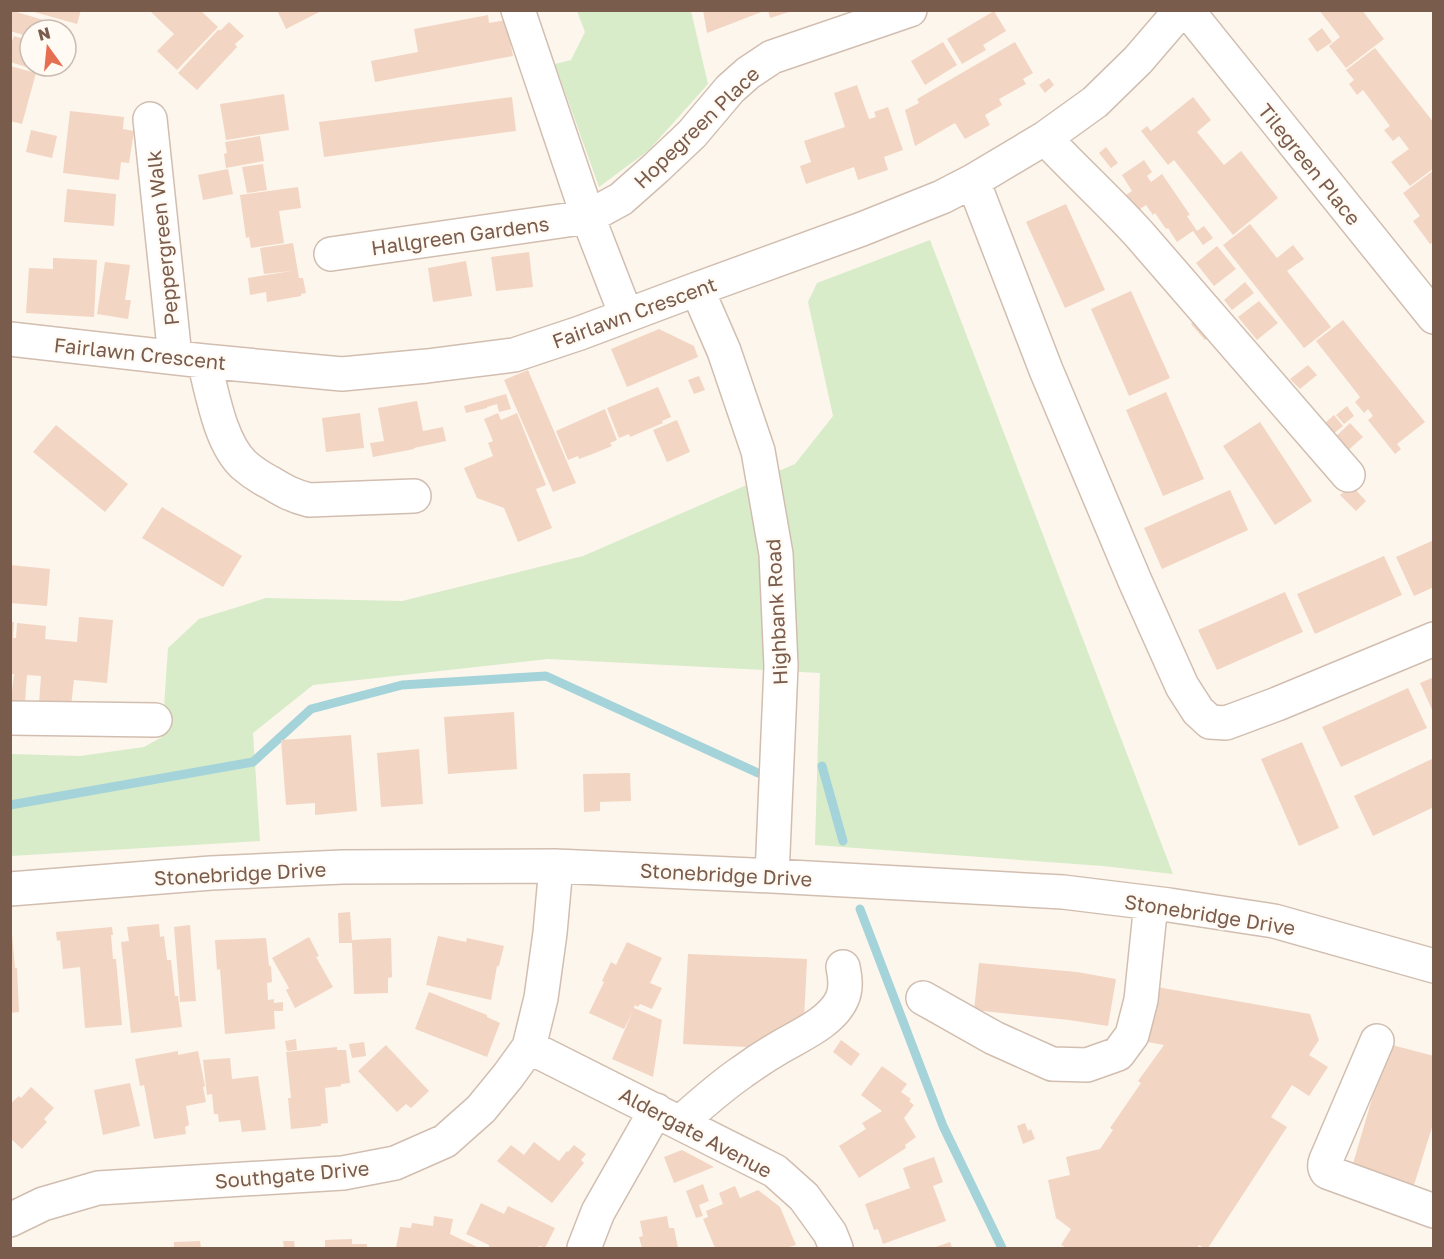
<svg xmlns="http://www.w3.org/2000/svg" width="1444" height="1259" font-family="'Golos Text',sans-serif">
  <rect width="100%" height="100%" fill="#fdf6ec"/>
  <path fill="#d8ecc9" d="M577,11H691L708,84L649,150L599,187L555,64L571,60L585,32Z
    M930,240L1173,874L1103,866L815,845L820,673L548,659L313,685L253,733L260,841L11,856V754L80,756L144,747L162,737L168,648L199,619L266,598L402,601L583,556L795,464L833,416L808,302L817,283Z"/>
  <g fill="none" stroke-linecap="round" stroke-linejoin="round">
    <path stroke="#a5d3da" stroke-width="9" d="M822,766L843,841
      M10,805L253,762L311,709L402,685L546,676L758,773
      M860,909L943,1126L1002,1248"/>
  </g>
  <path fill="#f3d5c3" d="M10,10L57,24L55,30H30V37L10,31Z
    M27,10H81L77,24Z
    M149,10H200L218,27L177,70L157,51L174,34Z
    M277,10H323L286,29Z
    M703,10H764V11L707,33Z
    M768,10H792V11L770,18Z
    M1319,10H1362L1384,39L1346,68L1329,46L1340,37Z
    M994,11L1006,31L983,45L986,50L962,64L947,39Z
    M488,15L489,23L506,20L513,56L375,82L371,61L418,52L414,29Z
    M229,22L244,36L235,44L237,47L197,90L178,73L218,30H221Z
    M1322,28L1332,42L1317,52L1308,39Z
    M14,36L30,41V66H45L43,72L10,62V40L12,41Z
    M943,42L957,65L925,85L911,61Z
    M1015,42L1033,73L1023,79L1026,84L999,99L1002,105L985,115L990,125L965,139L955,123L915,146L905,110L919,103L917,99Z
    M1375,48L1434,123V168L1410,186L1391,162L1409,149L1399,136L1393,141L1384,130L1390,126L1363,90L1357,95L1349,84L1354,80L1346,70Z
    M10,66L36,73L22,124L10,121Z
    M1049,78L1054,85L1045,93L1039,85Z
    M857,85L869,119L876,117L874,112L888,107L903,150L884,157L888,170L858,180L854,167L806,184L800,166L811,162L804,141L845,127L834,93Z
    M284,94L289,130L226,140L220,104Z
    M512,97L516,131L324,157L319,122Z
    M1193,97L1211,120L1197,132L1224,165L1241,151L1278,198L1233,235L1174,160L1168,165L1141,131L1147,126L1151,131Z
    M70,111L124,117L123,129L134,131L129,163L121,162L119,180L63,173Z
    M31,130L57,136L52,158L26,152Z
    M260,136L264,161L226,168L224,154L227,153L225,142Z
    M1106,147L1118,163L1111,168L1099,153Z
    M1144,160L1152,172L1147,176L1151,182L1162,174L1190,215L1187,216L1197,231L1204,226L1213,238L1203,245L1193,231L1177,242L1168,228L1166,229L1155,213L1153,215L1146,205L1137,211L1126,195L1132,191L1122,175Z
    M263,164L267,190L247,193L242,167Z
    M228,169L233,194L203,200L198,175Z
    M1434,170V242L1430,244L1413,221L1420,216L1403,193Z
    M298,187L301,208L279,211L284,243L251,248L249,237L246,238L240,195Z
    M67,189L116,194L114,226L64,222Z
    M1066,204L1105,290L1065,308L1026,222Z
    M1250,224L1277,258L1293,245L1304,259L1287,271L1331,327L1304,348L1223,245Z
    M293,243L299,278H303L306,293L301,294V296L267,302L266,292L250,295L248,278L291,271L264,274L260,248Z
    M1217,246L1236,269L1214,286L1196,263Z
    M529,252L533,287L496,291L491,257Z
    M53,258L97,260L94,317L26,313L29,268L53,269Z
    M466,261L472,296L433,302L428,268Z
    M105,262L130,265L125,300H131L128,319L97,314Z
    M1245,282L1254,293L1232,310L1224,300Z
    M1131,291L1170,378L1129,396L1091,309Z
    M1259,301L1278,323L1257,340L1238,317Z
    M1198,317L1213,333L1205,340L1191,324Z
    M1343,320L1425,422L1397,444L1401,449L1395,454L1368,420L1373,416L1368,409L1364,413L1355,402L1360,397L1316,341Z
    M659,329L694,346L698,357L627,387L611,349Z
    M1308,365L1317,375L1300,389L1290,379Z
    M528,370L576,483L553,492L504,380Z
    M699,376L705,390L694,394L688,380Z
    M658,387L671,417L662,421L663,423L630,437L629,434L619,438L607,408Z
    M1166,392L1204,479L1163,496L1126,410Z
    M506,394L511,409L499,412L497,404L487,407V408L466,413L464,406Z
    M417,401L423,431L443,427L446,441L414,448V449L373,457L370,443L384,441L378,408Z
    M1347,406L1354,416L1344,424L1336,415Z
    M605,409L617,440L610,443L612,446L595,453L579,459L578,456L568,460L556,431Z
    M360,413L364,448L326,452L322,418Z
    M498,413L501,420L517,413L546,485L536,489L552,528L518,542L504,508L477,498L464,468L493,456L488,443L493,441L484,419Z
    M1334,415L1343,426L1326,440L1317,430Z
    M677,420L690,452L667,462L653,430Z
    M1260,422L1312,501L1275,525L1223,446Z
    M1350,423L1363,437L1345,453L1332,440Z
    M56,425L128,484L105,512L33,452Z
    M1351,485L1366,501L1356,511L1340,495Z
    M1230,490L1248,530L1162,569L1144,528Z
    M162,507L242,556L223,587L142,538Z
    M1434,540V587L1414,596L1396,557Z
    M1384,556L1402,595L1315,634L1297,594Z
    M10,565L50,569L47,606L10,603Z
    M1285,592L1303,632L1217,670L1198,630Z
    M79,617L113,620L107,683L74,680L71,706L39,703L41,676L27,675L25,702L11,700L14,674H10V622H14L13,638H16L17,623L46,626L45,639L77,642Z
    M1434,677V714L1420,683Z
    M1408,688L1427,728L1341,767L1322,727Z
    M514,712L517,769L448,774L444,717Z
    M351,735L357,811L315,815V803L286,805L281,740Z
    M1302,742L1339,828L1299,846L1261,759Z
    M419,749L423,804L381,807L377,753Z
    M1434,758V807L1373,836L1354,796Z
    M630,773L631,801L600,802V811L584,812L583,774Z
    M350,912L352,940L391,938L392,977L388,978V993L354,994L352,943H339L338,913Z
    M159,924L160,937L164,936L167,960H171L175,996H178L182,1027L131,1033L121,942L129,941L127,927Z
    M190,925L196,1001L180,1002L174,927Z
    M112,927L113,935H111L113,959H116L122,1025L85,1028L80,967L63,969L60,940L57,941L56,932Z
    M10,934H12L15,968H17L19,1012L10,1013Z
    M438,936L466,942L467,938L504,946L499,966H497L491,1000L426,985Z
    M309,937L319,956L316,957L333,987L295,1008L286,990L289,988L272,958Z
    M266,938L269,966H271L272,982L267,983L268,1000L274,999V1003L283,1002V1011H274L275,1029L225,1034L220,969L217,970L215,940Z
    M627,942L662,958L650,983L662,988L652,1009L640,1004L638,1007L635,1005L634,1008L662,1020L653,1077L612,1059L633,1011L624,1029L589,1013L604,982L602,981L611,962L616,965Z
    M688,954L807,959L804,1020L747,1047L683,1044Z
    M979,963L1077,972L1116,979L1108,1026L1069,1020L974,1010Z
    M1157,987L1310,1014L1319,1040L1309,1055L1328,1067L1309,1096L1292,1085L1271,1117L1287,1127L1208,1248H1204L1199,1245L1197,1248H1067L1061,1245L1071,1229L1056,1218L1048,1180L1070,1175L1066,1157L1100,1149L1113,1130L1110,1128L1141,1083L1138,1081L1164,1045L1148,1042Z
    M429,992L487,1015V1017L500,1023L487,1057L415,1029Z
    M296,1039L297,1050L287,1051L285,1041Z
    M841,1040L860,1054L851,1066L833,1052Z
    M364,1042L366,1056L352,1058L349,1044Z
    M1388,1044L1434,1056V1121L1414,1185L1352,1167Z
    M386,1045L429,1091L411,1108L406,1104L397,1112L358,1071Z
    M337,1047V1050H346L350,1083L341,1084V1086L325,1088L328,1123L321,1124V1126L291,1129L288,1098H291L286,1052Z
    M178,1051V1055L198,1051L205,1086L203,1087L206,1102L186,1106L189,1125L185,1127L186,1134L154,1139L144,1085L140,1086L135,1059Z
    M230,1058L232,1079L258,1076L266,1130L242,1132L240,1120L219,1122L218,1114H214L212,1094L207,1095L203,1060Z
    M882,1066L907,1084L901,1092L911,1099L909,1101L914,1105L904,1118L916,1137L905,1145L906,1148L859,1178L839,1146L866,1129L862,1123L882,1111L861,1095Z
    M130,1083L140,1126L103,1135L94,1090Z
    M31,1087L54,1108L44,1119L47,1122L22,1149L10,1138V1104L19,1096L21,1098Z
    M1025,1123L1028,1131L1031,1129L1035,1139L1023,1144L1017,1126Z
    M534,1142L559,1161L567,1151L568,1152L574,1145L586,1154L581,1160L584,1163L552,1203L497,1161L511,1145L524,1155Z
    M682,1150L714,1167L674,1183L664,1157Z
    M934,1157L943,1182L933,1186L946,1221L883,1244L878,1229L874,1230L865,1204L910,1188L903,1168Z
    M703,1184L709,1201L699,1205L703,1216L696,1218L686,1191Z
    M735,1186L740,1198L758,1190L780,1207L796,1245L786,1248H715L703,1219L708,1217L706,1211L723,1204L719,1193Z
    M481,1203L504,1214L508,1206L555,1228L545,1248L539,1246L538,1248H492L489,1247V1245L466,1234Z
    M434,1216L453,1219L450,1234L479,1248H396L400,1227L411,1228L412,1223L433,1226Z
    M667,1216L669,1228H674L678,1248H642L639,1237L643,1236L640,1221Z
    M352,1239V1244H367V1248H325V1240Z
    M200,1241L201,1248H174V1242Z
    M283,1241H294L295,1248H284Z
    M950,1242L952,1248H933Z"/>
  <g fill="none" stroke-linecap="round" stroke-linejoin="round">
    <g stroke="#d1beb0" stroke-width="36">
      <path id="minor" d="M518,10L588,217L626,315
        M1187,10L1434,317
        M150,119L175,357
        M1045,138C1076,171 1109,201 1139,234L1348,475
        M973,181L1046,370L1135,581L1182,686L1198,711L1210,722L1226,723L1277,704L1434,639
        M331,254L588,217L621,199L656,168L692,134L730,89L748,73L772,57L910,10
        M697,289L724,351L758,451L776,554L781,666L772,876
        M10,339L204,361L342,374L427,366L514,355L580,333L697,289L862,229L942,197L973,181L1045,138L1095,102L1138,60L1181,10
        M204,361C212,392 220,443 244,465C252,472 261,478 271,483C284,491 293,496 309,500L414,496
        M10,718L155,720
        M10,889L211,873L342,867L556,866L772,876L1063,892L1169,905L1274,921L1434,966
        M923,998L994,1038L1052,1064L1087,1065L1118,1054L1132,1035L1141,1000L1151,903
        M1377,1041L1326,1160C1324,1165 1324,1168 1327,1172L1434,1211
        M529,1047L775,1171L804,1197L830,1233L836,1248
        M681,1122C700,1105 720,1087 742,1072C753,1064 765,1056 777,1049C798,1036 831,1023 842,999C847,988 845,977 843,967
        M10,1220L43,1204L98,1188L343,1173L395,1163L445,1141L481,1109L508,1076L529,1047L541,998L550,933L556,866
        M584,1248L598,1212L656,1110"/>
    </g>
    <use href="#minor" stroke="#fff" stroke-width="33"/>
  </g>
  <g text-anchor="middle" dominant-baseline="central" stroke-width="4.5" stroke-linejoin="round" paint-order="stroke">
    <g font-size="20" fill="#7a5c4d" stroke="#fffaf3">
      <text transform="translate(696 127) rotate(-44)">Hopegreen Place</text>
      <text transform="translate(1310 164) rotate(51)">Tilegreen Place</text>
      <text transform="translate(460 235) rotate(-8)">Hallgreen Gardens</text>
      <text transform="translate(162 238) rotate(-96)">Peppergreen Walk</text>
      <text transform="translate(634 312) rotate(-20)">Fairlawn Crescent</text>
      <text transform="translate(140 353) rotate(6)">Fairlawn Crescent</text>
      <text transform="translate(776 612) rotate(-93)">Highbank Road</text>
      <text transform="translate(240 873) rotate(-3)">Stonebridge Drive</text>
      <text transform="translate(726 874) rotate(3)">Stonebridge Drive</text>
      <text transform="translate(1210 914) rotate(9)">Stonebridge Drive</text>
      <text transform="translate(696 1132) rotate(28)">Aldergate Avenue</text>
      <text transform="translate(292 1174) rotate(-5)">Southgate Drive</text>
    </g>
  </g>
  <rect width="1444" height="1259" fill="none" stroke="#7a5c4d" stroke-width="24"/>
  <g transform="translate(48 48) rotate(345)"><circle r="28" fill="#fffaf3" stroke="#cabbb1" stroke-width="1.5"/>
  <path d="M0-4.5L10 22L0 15L-10 22Z" fill="#e76f51"/>
  <text y="-9" font-size="16" font-weight="bold" text-anchor="middle" fill="#7a5c4d">N</text>
  </g>
</svg>
